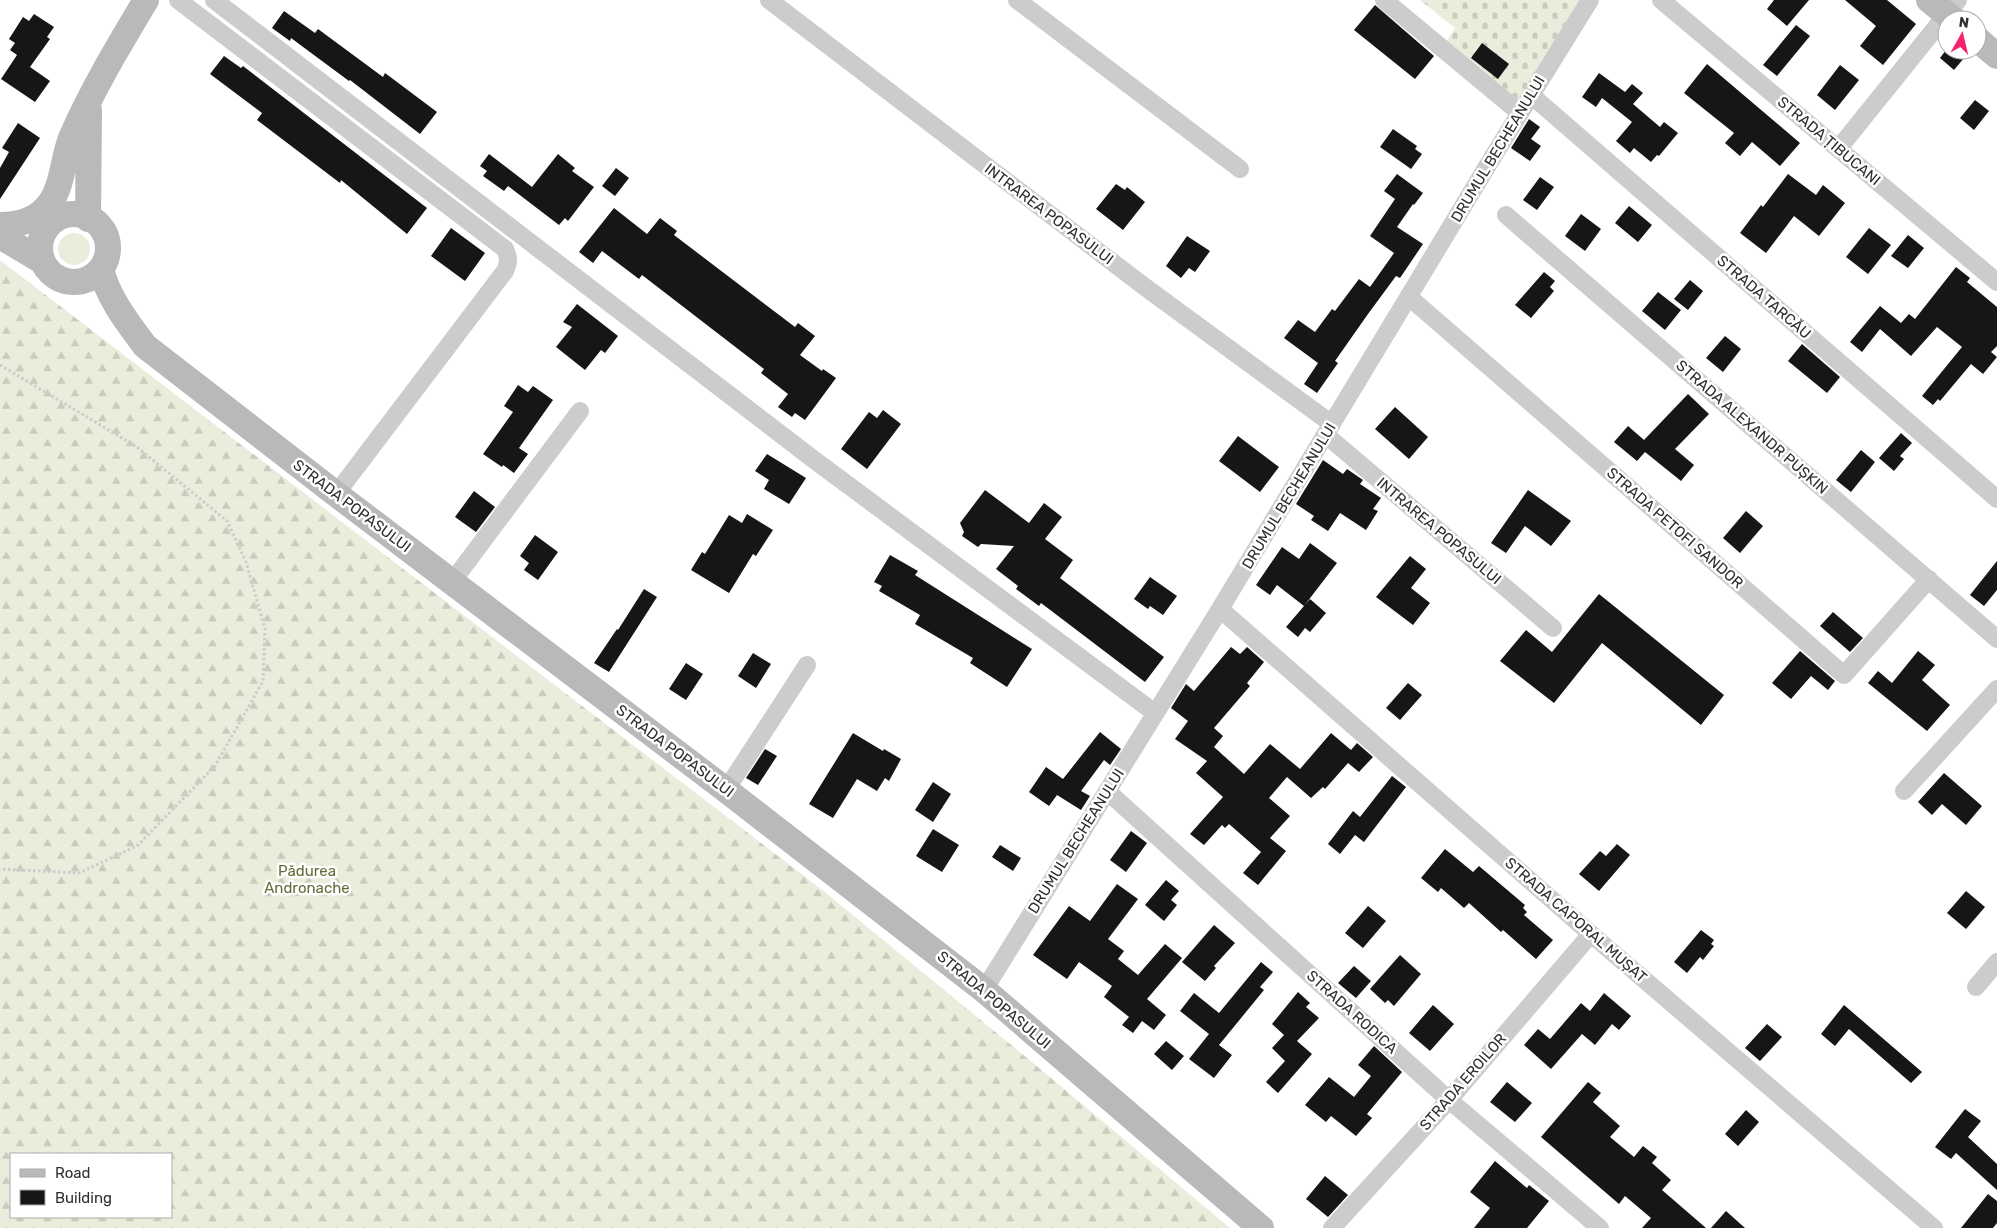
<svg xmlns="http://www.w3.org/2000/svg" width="1997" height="1228" font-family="Rubik,sans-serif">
  <defs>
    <pattern id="forest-firs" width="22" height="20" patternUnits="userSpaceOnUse" patternTransform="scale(1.25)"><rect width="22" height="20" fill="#eaeddb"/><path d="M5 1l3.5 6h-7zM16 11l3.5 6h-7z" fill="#c9ccbc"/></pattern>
    <pattern id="cemetery-stones" width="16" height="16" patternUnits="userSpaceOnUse" patternTransform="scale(1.25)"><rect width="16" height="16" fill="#eaeddb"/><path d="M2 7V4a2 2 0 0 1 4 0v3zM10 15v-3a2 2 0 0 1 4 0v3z" fill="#c9ccbc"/></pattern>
  </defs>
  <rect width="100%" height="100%" fill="#fff"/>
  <path fill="url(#forest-firs)" fill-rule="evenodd" d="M0,260L821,889L1021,1053L1230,1228H0ZM11,1154H171V1217H11Z"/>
  <path fill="url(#cemetery-stones)" d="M1420,0H1583L1518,110L1443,47L1455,28Z"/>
  <path fill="#eaeddb" d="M58 249a16 16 0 1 1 32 0a16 16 0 1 1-32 0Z"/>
  <path fill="#161616" d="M1774,0H1809L1787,26L1767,9Z
    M1845,0H1887L1916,24L1883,65L1860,46L1876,26Z
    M1375,5L1434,56L1415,79L1354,30Z
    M284,11L315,33L318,29L383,77L385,73L437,112L420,134L350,80L349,81L291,38L290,41L272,28Z
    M34,14L54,27L47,37L50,39L30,67L50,81L35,102L1,79L17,55L10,50L15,43L9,39L23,17L29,21Z
    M1796,25L1810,36L1777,76L1763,65Z
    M1482,43L1509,64L1498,79L1471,58Z
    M1946,50H1967L1969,52L1954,70L1940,58Z
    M224,56L241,68L243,66L427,208L407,234L341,180L340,183L257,120L262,113L210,74Z
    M1707,64L1800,143L1780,166L1752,142L1740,156L1725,143L1734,133L1684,93Z
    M1840,65L1859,80L1835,110L1817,95Z
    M1599,73L1625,92L1632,84L1643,93L1633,104L1660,127L1664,122L1678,133L1659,156L1657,155L1651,162L1634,148L1630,153L1616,141L1632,122L1602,98L1596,107L1582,97Z
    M1975,100L1989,111L1974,130L1960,118Z
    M1529,119L1540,127L1531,139L1541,146L1530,161L1511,148Z
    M18,123L40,138L0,199V168L9,152L2,148Z
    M1393,129L1417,146L1415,149L1422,154L1411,169L1380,147Z
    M489,154L532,187L558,154L575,168L572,171L594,187L568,221L565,218L559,225L508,186L504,191L483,176L487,171L480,166Z
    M616,168L629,178L615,196L602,186Z
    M1397,174L1423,193L1414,205L1413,204L1397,227L1423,244L1400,278L1396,276L1368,314L1335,361L1338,363L1317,393L1304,384L1318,363L1284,338L1298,320L1315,332L1332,309L1335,311L1359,279L1370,287L1394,253L1370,236L1395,199L1384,191Z
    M1788,174L1816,195L1823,185L1845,203L1819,236L1794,216L1766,253L1740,233L1761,205L1763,207Z
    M1540,177L1554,187L1537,210L1523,200Z
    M1116,184L1125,190L1127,187L1145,202L1123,230L1096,209Z
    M1629,206L1652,225L1638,242L1615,223Z
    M614,208L647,234L660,218L677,231L674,235L795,327L798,323L815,336L800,355L822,371L823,369L836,378L805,420L795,413L792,417L778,407L788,394L761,373L764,369L642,275L639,279L602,251L593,263L579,252Z
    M1581,214L1601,229L1585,251L1565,236Z
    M451,228L485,253L465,281L431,256Z
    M1869,228L1891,245L1868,274L1846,257Z
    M1908,235L1924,248L1908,268L1891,256Z
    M1187,236L1210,251L1195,272L1189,268L1181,278L1166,266Z
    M1956,267L1970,278L1967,282L1997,307V346L1991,352L1997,357L1983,374L1971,364L1940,401L1938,399L1933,405L1922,396L1962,347L1937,327L1911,356L1880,329L1862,352L1850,342L1880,306L1901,323L1909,314L1915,319Z
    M1544,272L1555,281L1550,287L1554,291L1531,318L1515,305Z
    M1690,280L1703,291L1688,310L1674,299Z
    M1658,292L1681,310L1665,330L1642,311Z
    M577,304L618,336L605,353L601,350L585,370L556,347L572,327L563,322Z
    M1725,336L1741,349L1723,372L1706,358Z
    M1802,344L1840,377L1827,393L1788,361Z
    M518,385L528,392L533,386L553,400L519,448L528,454L514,473L503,465L502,467L483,454L513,412L504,406Z
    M1688,394L1709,414L1675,449L1694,465L1681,481L1645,452L1637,461L1614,442L1628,426L1644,440Z
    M1395,407L1428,437L1409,459L1375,429Z
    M883,410L901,424L867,469L841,449L869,412L877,418Z
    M1901,433L1912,443L1900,456L1904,459L1894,471L1879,458Z
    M1238,436L1279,467L1260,492L1219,461Z
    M1861,450L1875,462L1851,492L1836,480Z
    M767,454L806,478L789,504L764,489L769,480L755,471Z
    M1323,460L1343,474L1347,469L1363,480L1360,484L1381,498L1373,509L1378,511L1366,530L1340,513L1328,531L1311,520L1314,516L1296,504Z
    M985,490L1029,523L1044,503L1062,517L1045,539L1073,560L1060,578L1164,657L1145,682L1041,603L1039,606L1016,589L1018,586L996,569L1014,546L981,544L978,547L962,536L964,532L960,523Z
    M1528,490L1571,521L1551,546L1525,526L1506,553L1491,543Z
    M474,491L495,507L476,532L455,517Z
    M1746,511L1763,526L1740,553L1723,538Z
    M747,514L773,530L756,556L753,554L729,593L691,570L702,552L705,554L729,515L742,523Z
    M535,535L558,552L538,580L524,570L529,563L520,556Z
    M1310,543L1337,563L1304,606L1277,585L1270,595L1256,585L1282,547L1299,559Z
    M890,555L918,571L915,575L1032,649L1007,687L970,663L973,658L915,624L920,615L879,591L882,586L874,582Z
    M1410,556L1426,569L1411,588L1430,603L1413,625L1376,597Z
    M1997,561V590L1984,606L1970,595Z
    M1150,577L1177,596L1163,615L1150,606L1148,609L1134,599Z
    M644,589L657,597L609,672L594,663L617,629L618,630Z
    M1599,594L1724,695L1701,725L1602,643L1554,703L1500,661L1526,630L1552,652Z
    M1310,599L1326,613L1310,632L1305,628L1298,637L1286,627Z
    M1833,612L1863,638L1850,652L1820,626Z
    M1231,647L1240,654L1247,647L1264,662L1247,683L1250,686L1214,728L1223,736L1214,747L1244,774L1270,744L1300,769L1331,733L1351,750L1357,743L1373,757L1359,772L1348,763L1325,789L1323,787L1311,798L1287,777L1269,798L1290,816L1270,838L1286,851L1258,885L1243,873L1261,852L1229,824L1225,828L1222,825L1204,845L1190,834L1223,797L1196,773L1207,761L1175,739L1188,721L1171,708L1186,684L1194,691Z
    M1800,651L1835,681L1828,690L1811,676L1791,699L1772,683Z
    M1918,651L1935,665L1922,680L1950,705L1927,731L1868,683L1878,671L1892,683Z
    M753,653L771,664L756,688L738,676Z
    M686,663L703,674L686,700L669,689Z
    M1408,683L1422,695L1400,720L1386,708Z
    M1100,732L1121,749L1110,765L1104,760L1081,791L1090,796L1081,810L1057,795L1049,806L1029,792L1046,767L1063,779Z
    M853,733L883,751L884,749L901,759L889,781L885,778L877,791L857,779L833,818L809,804Z
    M765,749L777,756L758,785L746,778Z
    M1944,773L1982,806L1966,825L1942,804L1932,815L1918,802Z
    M1392,776L1406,787L1364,842L1355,835L1340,854L1328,844L1353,811L1360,817Z
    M933,782L951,794L933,822L915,810Z
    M933,829L959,845L942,872L916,856Z
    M1131,831L1147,843L1126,872L1110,860Z
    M1617,844L1630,855L1599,891L1579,874L1600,851L1606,856Z
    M1000,845L1021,858L1013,871L992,857Z
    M1445,849L1473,872L1479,866L1525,905L1523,908L1527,912L1524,915L1553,940L1536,959L1503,930L1501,932L1469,903L1464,908L1441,888L1438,892L1421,878Z
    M1166,880L1179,891L1171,900L1177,905L1164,921L1145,905Z
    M1117,884L1138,899L1108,939L1124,951L1118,959L1138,975L1165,944L1182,958L1147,999L1166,1015L1154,1030L1142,1021L1133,1033L1122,1025L1129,1017L1104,997L1112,986L1079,962L1067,979L1033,955L1069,906L1090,921Z
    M1966,891L1985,907L1966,929L1947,913Z
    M1368,906L1386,921L1363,948L1345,933Z
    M1214,925L1235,943L1214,966L1216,968L1205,981L1182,962Z
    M1701,930L1714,940L1711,944L1714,946L1703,960L1700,957L1687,973L1674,962Z
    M1400,955L1421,974L1394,1006L1388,1000L1385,1003L1370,989Z
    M1261,962L1273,972L1260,987L1264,990L1219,1045L1232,1055L1214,1078L1189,1059L1209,1034L1180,1011L1194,993L1219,1013Z
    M1354,966L1371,981L1356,998L1338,983Z
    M1298,992L1310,1003L1306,1007L1319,1018L1297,1041L1312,1054L1278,1093L1266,1082L1285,1061L1272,1048L1284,1035L1272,1024Z
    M1604,993L1631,1016L1619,1030L1612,1024L1595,1045L1582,1034L1551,1069L1524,1045L1538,1029L1550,1039L1581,1003L1590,1011Z
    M1433,1005L1454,1024L1430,1051L1409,1033Z
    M1844,1005L1922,1072L1911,1083L1849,1029L1835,1046L1821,1034Z
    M1767,1024L1782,1037L1760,1061L1745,1048Z
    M1166,1041L1184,1056L1172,1070L1154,1054Z
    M1374,1046L1402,1072L1367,1114L1372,1118L1356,1136L1331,1116L1326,1122L1305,1105L1329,1077L1354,1097L1371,1076L1358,1065Z
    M1507,1082L1532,1103L1515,1122L1490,1102Z
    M1588,1082L1601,1093L1593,1102L1620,1126L1610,1137L1634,1157L1643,1146L1657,1157L1652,1163L1671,1180L1662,1190L1706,1228H1642L1651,1218L1625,1196L1619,1204L1541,1137Z
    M1965,1109L1981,1121L1968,1137L1997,1164V1190L1956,1153L1951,1159L1935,1147Z
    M1746,1110L1759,1122L1738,1146L1725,1134Z
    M1495,1161L1527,1188L1529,1185L1549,1201L1527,1228H1474L1490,1208L1470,1192Z
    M1325,1176L1348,1195L1328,1217L1306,1199Z
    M1988,1194L1997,1201V1223L1993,1228H1961Z
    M1726,1211L1745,1228H1711Z"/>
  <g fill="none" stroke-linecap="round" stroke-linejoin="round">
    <path stroke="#ccc" stroke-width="3" stroke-dasharray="2.5 2.5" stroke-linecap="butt" d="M0,365L137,447L227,521L246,562L265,629L263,681L215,766L137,846L79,873L0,869"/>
    <path stroke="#ccc" stroke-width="18" d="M178,0L505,249C509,258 509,262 505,271L336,494
      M214,0L813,459L1155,713
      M769,0L1145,287L1332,424
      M1017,0L1240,169
      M1384,0L1520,113
      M1661,0L1997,282
      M1531,95L1997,499
      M1839,148L1958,0
      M1506,215L1997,639
      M1409,297L1844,675L1929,579
      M1326,435L1553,628
      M452,582L580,411
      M1220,609L1591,934L1934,1228
      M726,790L807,665
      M1107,791L1449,1100L1600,1228
      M1904,791L1997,689
      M1976,987L1997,962
      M984,990L1220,609L1494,155L1590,0
      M1332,1228L1449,1100L1591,934"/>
    <path stroke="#b9b9b9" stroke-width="26" d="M1929,0L1954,20
      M1977,39L1997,56
      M40 248a34 34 0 1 1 68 0a34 34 0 1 1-68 0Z
      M88,219L89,110
      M0,225C19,225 38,220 50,203C63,185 63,158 71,138C92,90 119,45 146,0
      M0,236L42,261
      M101,269C108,298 128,323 145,346L336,494L726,790L984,990L1261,1228"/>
  </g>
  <g text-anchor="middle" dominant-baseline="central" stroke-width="5" stroke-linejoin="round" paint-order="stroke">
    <g font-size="15" fill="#2f2f2f" stroke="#fff">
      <text transform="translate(1829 141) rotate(40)">STRADA ȚIBUCANI</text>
      <text transform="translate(1498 149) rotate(-59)">DRUMUL BECHEANULUI</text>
      <text transform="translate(1049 214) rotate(37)">INTRAREA POPASULUI</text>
      <text transform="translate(1764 297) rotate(41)">STRADA TARCĂU</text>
      <text transform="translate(1752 427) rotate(41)">STRADA ALEXANDR PUȘKIN</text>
      <text transform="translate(1289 496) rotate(-59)">DRUMUL BECHEANULUI</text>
      <text transform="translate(352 506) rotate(37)">STRADA POPASULUI</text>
      <text transform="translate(1675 528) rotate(41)">STRADA PETOFI SANDOR</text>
      <text transform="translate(1439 531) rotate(40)">INTRAREA POPASULUI</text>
      <text transform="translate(675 751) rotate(37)">STRADA POPASULUI</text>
      <text transform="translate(1076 841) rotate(-58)">DRUMUL BECHEANULUI</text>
      <text transform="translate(1576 920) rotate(41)">STRADA CAPORAL MUȘAT</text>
      <text transform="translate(994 1000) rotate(40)">STRADA POPASULUI</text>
      <text transform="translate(1352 1012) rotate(42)">STRADA RODICA</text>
      <text transform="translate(1463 1082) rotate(-49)">STRADA EROILOR</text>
    </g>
    <g font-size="15" fill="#616e38" stroke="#fff">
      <text x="307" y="871">Pădurea<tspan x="307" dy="17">Andronache</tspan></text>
    </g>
  </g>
  <rect x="10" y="1153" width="162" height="65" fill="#ffffff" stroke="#acacac"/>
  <rect x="20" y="1169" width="25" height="8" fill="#b9b9b9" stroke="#acacac"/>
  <text x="55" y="1178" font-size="15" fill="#2f2f2f">Road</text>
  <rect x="20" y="1190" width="25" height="15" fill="#161616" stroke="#acacac"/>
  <text x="55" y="1203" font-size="15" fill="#2f2f2f">Building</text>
  <g transform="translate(1962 35) rotate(8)"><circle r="24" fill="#ffffff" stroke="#acacac"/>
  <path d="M0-4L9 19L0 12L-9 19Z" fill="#f3236f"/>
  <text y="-8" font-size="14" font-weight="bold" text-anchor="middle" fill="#2f2f2f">N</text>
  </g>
</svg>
